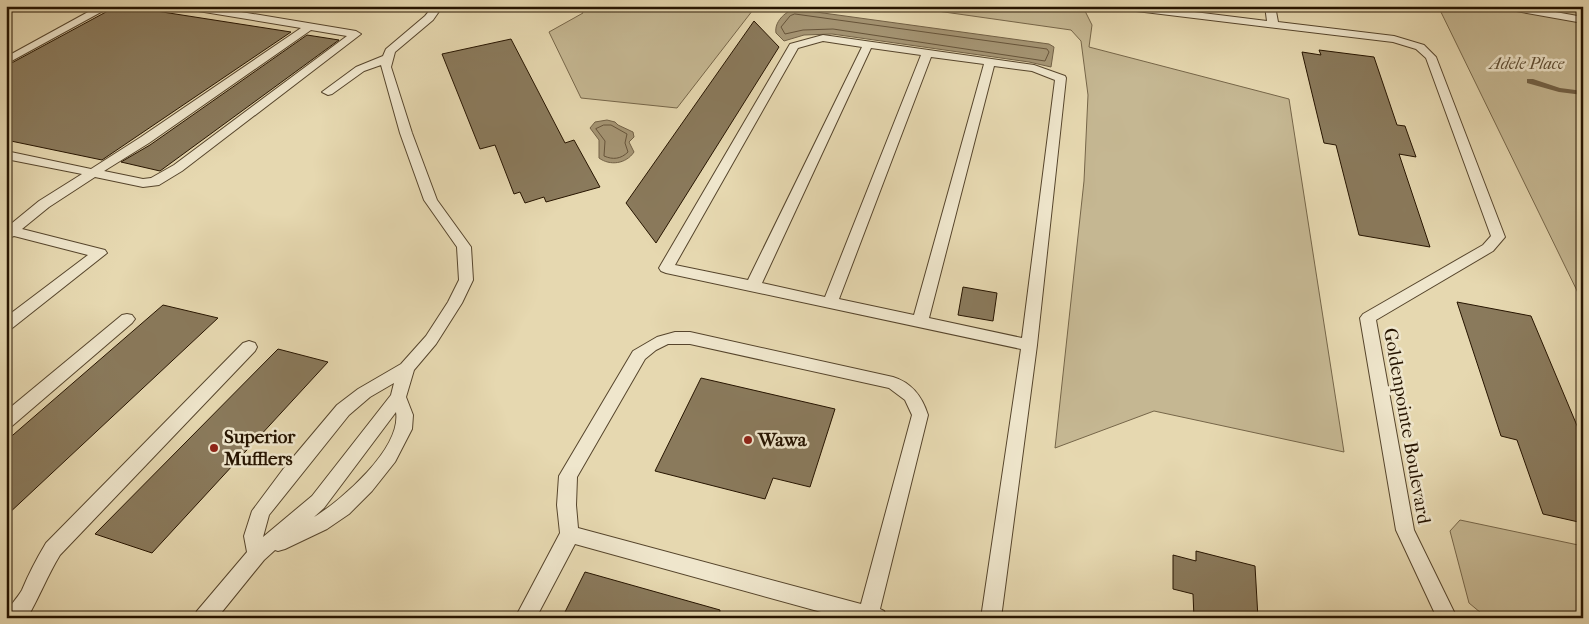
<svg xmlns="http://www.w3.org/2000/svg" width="1589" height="624" font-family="'IM FELL French Canon',serif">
  <rect width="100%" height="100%" fill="#e6d8b0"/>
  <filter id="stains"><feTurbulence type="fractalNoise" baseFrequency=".004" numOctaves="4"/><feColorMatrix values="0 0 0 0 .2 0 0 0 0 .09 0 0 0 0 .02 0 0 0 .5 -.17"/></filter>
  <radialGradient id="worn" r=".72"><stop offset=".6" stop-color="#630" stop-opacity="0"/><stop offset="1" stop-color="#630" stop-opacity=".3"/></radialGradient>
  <path fill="#c5b792" stroke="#766649" d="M579,6H756L677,108L581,98L549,32L583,13Z
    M902,6H1085L1084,9L1092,25L1089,47L1289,99L1344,452L1154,411L1055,448L1084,181L1088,95L1081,41L1071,30Z
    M1438,6H1583V303Z
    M1460,520L1583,546V618H1487L1469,603L1450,531Z"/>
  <path fill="#a59574" stroke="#726146" d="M794,9L1049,44L1054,47L1051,67L1029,62L832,34L804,35L784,41L776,33C774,22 785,12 794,9Z
    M607,120L615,122L618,125L633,132L634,137L629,142L634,152C626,164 610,166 599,158V140L590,128L595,122Z"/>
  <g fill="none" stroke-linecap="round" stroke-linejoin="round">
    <path stroke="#66543a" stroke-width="1" d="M795,14L1047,49L1049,52L1045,61L833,29L803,30L785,34L781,27L790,16Z
      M604,125H611L627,134L625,143L628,152C621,159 613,160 604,156L605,141L596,129Z"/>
    <path fill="#726146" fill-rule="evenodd" d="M1527,79H1533L1560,88L1583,91V95L1559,92L1527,83Z"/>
  </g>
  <path fill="#8a7a5c" stroke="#261400" d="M117,6H124L291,32L102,160L6,140V66Z
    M754,21L779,47L656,243L626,203Z
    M307,35L339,40L160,171L121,162L150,145Z
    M511,39L565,143L574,140L600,187L546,202L544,197L525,203L520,192L514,194L495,145L480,149L442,54Z
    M1319,50L1374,57L1397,125L1405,126L1416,157L1399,154L1430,247L1359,235L1336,145L1324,143L1302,52L1321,55Z
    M963,287L997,293L993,321L958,315Z
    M1457,302L1531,316L1578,428L1583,429V523L1543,514L1517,440L1501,436Z
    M163,305L218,318L6,516V441Z
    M278,349L328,362L152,553L95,534Z
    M701,378L835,409L810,487L773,478L765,499L655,471Z
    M1196,551L1255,566L1258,618H1194L1193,594L1173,589V555L1196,561Z
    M585,572L720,610L719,618H562Z"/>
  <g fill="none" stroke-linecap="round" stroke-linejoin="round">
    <g stroke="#56452c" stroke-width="2">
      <path id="service" d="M99,6H112L6,64V57Z
        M181,6H205L356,31L361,34L182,171L159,185L143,187L95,177L49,207L22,229L105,250L107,253L11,329L6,330V317L88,255L14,236L6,239V228L39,201L82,174L6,159V151L91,169L141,137L301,28L186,9ZM311,30L347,36L174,165L151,178L143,179L104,171L149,143Z
        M430,6H440V10L433,20L395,52L391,67L412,133L437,200L471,247L473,280L462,303L436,344L414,370L406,397L413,415L412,429L395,462L372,491L349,514L327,529L285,549L278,551L275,550L264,560L217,618H194L197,611L247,552L244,536L252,511L284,468L337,405L358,389L401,364L426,336L448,302L459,280L457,247L424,200L400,133L381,65L364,71L332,94L328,95L322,92L356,67L383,56L386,49L425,16L430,10ZM394,383L391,395L312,496L263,537L269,515L349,415L370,397ZM396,412C402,448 341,501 314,517L324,508Z
        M1146,6L1267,21L1265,6H1275L1278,22L1394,36L1424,45L1436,57L1505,237L1493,251L1376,320L1414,530L1457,618H1437L1396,530L1360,318L1363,314L1483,245L1491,236L1426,58L1416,49L1393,42L1128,10L1123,7Z
        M1500,6H1523L1583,17V23L1505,9Z
        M823,35L1034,65L1065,76L1066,78L1037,345L1001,618H981L1021,349L666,273L661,271L659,268L790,44ZM823,41L862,47L748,280L675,265L798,48ZM871,48L921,55L825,297L762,283ZM931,57L984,64L914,315L839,299ZM994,66L1032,71L1055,80L1022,338L929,318Z
        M127,314L132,315L135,319L132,323L12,426L6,428V411L122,315Z
        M690,332L893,377C912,383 922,396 928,415L880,609L884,611L887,618H843L575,544L536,618H515L560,533L557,505L559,476L633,351L657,337L675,332ZM668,344H690L889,388L905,400L912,415L861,604L578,528L576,505L577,477L645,359L656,350Z
        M249,341L255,343L257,347L255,351L60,555C47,576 39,598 27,618H6C7,607 17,599 22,590C29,573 37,558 46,543L243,343Z"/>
    </g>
    <use href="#service" fill="#efe6cc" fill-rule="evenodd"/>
  </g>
  <g fill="#8f2418" stroke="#efe6cc" stroke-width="2">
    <circle cx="748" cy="440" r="5"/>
    <circle cx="214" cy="448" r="5"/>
  </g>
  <g text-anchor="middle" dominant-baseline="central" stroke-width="5" stroke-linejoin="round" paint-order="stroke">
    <g font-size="16" font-style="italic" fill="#5e4d33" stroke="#efe6cc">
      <text x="1527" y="63">Adele Place</text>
    </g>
    <g font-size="19" fill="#261400" stroke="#efe6cc">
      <text transform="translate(1407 426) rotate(80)">Goldenpointe Boulevard</text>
    </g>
    <g font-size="19" font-weight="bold" fill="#261400" stroke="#efe6cc" text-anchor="start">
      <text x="224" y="437">Superior<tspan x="224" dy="22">Mufflers</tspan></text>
      <text x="758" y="440">Wawa</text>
    </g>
  </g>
  <rect width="1589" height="624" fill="none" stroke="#e6d8b0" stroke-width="25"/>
  <rect x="8" y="8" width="1574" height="609" fill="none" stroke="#261400" stroke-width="2.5"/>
  <rect x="12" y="12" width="1564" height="599" fill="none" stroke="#261400"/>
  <rect width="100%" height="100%" filter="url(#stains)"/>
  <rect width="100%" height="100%" fill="url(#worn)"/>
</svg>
